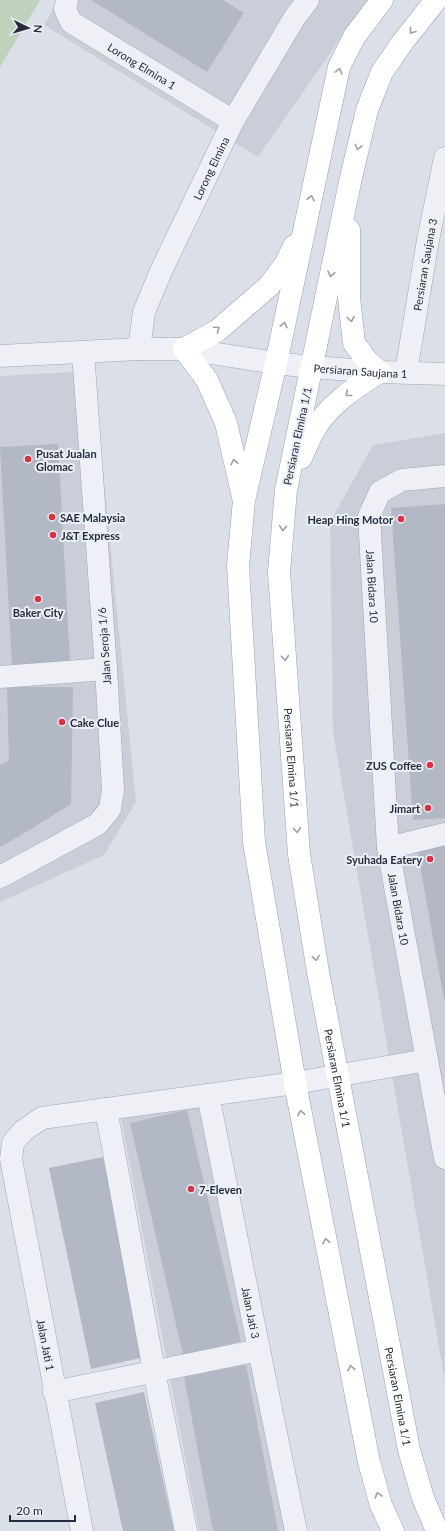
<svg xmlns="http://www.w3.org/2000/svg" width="445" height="1531" font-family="Lato,sans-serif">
  <rect width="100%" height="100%" fill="#dbdfe7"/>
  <path fill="#c9ced9" d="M59,0H367L258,157L44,25Z
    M93,371L136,802L104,855L0,902V376Z
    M445,433V1382L333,732L330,522L373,445Z
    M208,1101L288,1531H199L121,1118Z"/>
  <path fill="#c0d2bb" d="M0,0H40L0,67Z"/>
  <path fill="#b2b8c4" d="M91,0H223L244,13L207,72Z
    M58,444L70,662L12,665L0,447Z
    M445,504V818L413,820L391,508Z
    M7,687H73L71,804L26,832L0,847V765L9,761Z
    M445,843V1000H444L417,848Z
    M187,1110L241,1341L183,1355L130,1123Z
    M103,1157L145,1357L91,1369L49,1168Z
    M246,1365L278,1531H213L184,1377Z
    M144,1392L174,1531H123L95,1403Z"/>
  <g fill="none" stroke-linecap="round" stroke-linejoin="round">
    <g stroke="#a0a6b1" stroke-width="23">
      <g id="minor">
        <path id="s1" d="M67,0L65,9L71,22L233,121"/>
        <path id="s2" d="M139,349L144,312L161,271L233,121L295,17L308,0"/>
        <path id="s3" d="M0,356L139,349H184L276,363L311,367L380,372L445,374"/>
        <path id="s4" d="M406,372L428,240L445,158"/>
        <path id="s5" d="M445,476L402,480L380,492L369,516L388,848L445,1158"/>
        <path d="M0,677L106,669"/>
        <path d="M388,848L445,834"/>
        <path d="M0,877L98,824L110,809L113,790L106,669L83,352"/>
        <path id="s6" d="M208,1095L259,1350L296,1531"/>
        <path d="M106,1109L154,1371L186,1531"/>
        <path d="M54,1392L259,1350"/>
        <path d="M82,1531L11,1159L13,1143L23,1131L42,1118L295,1083L427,1060"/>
      </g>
    </g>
    <g stroke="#99a2b4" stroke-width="23">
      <g id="major">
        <path d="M382,0L354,37L339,67L276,363L244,500L238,566L254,842L295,1083L369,1462L381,1505L393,1531"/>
        <path id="s7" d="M436,0L402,43L382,72L367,110L350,182L286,490L279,572L299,854L318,972L409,1450L423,1498L437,1531"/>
        <path d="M301,458C305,449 309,440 313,432C327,406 355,387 380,372L368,362L354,343L349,298V230"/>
        <path d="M243,497L226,423L207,380L184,349L217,331L269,286L286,263L294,246"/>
      </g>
    </g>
    <use href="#minor" stroke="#eef0f5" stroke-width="22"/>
    <use href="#major" stroke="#fff" stroke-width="22"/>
  </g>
  <defs><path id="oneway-chevron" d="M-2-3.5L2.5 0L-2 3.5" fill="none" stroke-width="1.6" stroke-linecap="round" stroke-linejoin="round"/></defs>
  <g stroke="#9ca0a8">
    <use href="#oneway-chevron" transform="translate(412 31) rotate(128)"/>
    <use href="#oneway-chevron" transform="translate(339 71) rotate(-75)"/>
    <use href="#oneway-chevron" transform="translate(358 147) rotate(104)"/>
    <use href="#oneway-chevron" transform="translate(311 198) rotate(-78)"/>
    <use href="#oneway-chevron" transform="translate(331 274) rotate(102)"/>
    <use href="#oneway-chevron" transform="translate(351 319) rotate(83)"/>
    <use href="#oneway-chevron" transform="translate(284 325) rotate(-78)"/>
    <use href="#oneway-chevron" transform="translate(217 329) rotate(-35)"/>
    <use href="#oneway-chevron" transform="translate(348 394) rotate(141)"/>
    <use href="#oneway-chevron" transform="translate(234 462) rotate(-103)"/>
    <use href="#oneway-chevron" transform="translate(283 528) rotate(95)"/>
    <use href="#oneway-chevron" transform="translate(285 658) rotate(86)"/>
    <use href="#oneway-chevron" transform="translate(297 830) rotate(86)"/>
    <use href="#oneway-chevron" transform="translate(316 958) rotate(81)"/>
    <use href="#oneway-chevron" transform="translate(301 1113) rotate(-101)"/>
    <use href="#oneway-chevron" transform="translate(326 1241) rotate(-101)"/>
    <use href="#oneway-chevron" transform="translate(351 1368) rotate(-101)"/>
    <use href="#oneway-chevron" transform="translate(378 1495) rotate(-106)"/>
  </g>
  <g fill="#da3242" stroke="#eaeef5" stroke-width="1.5">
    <circle cx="28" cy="459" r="4"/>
    <circle cx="52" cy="517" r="4"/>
    <circle cx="401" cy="519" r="4"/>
    <circle cx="53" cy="535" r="4"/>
    <circle cx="38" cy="599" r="4"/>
    <circle cx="62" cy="722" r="4"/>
    <circle cx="430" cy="765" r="4"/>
    <circle cx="428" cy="808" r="4"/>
    <circle cx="430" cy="859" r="4"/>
    <circle cx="191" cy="1189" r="4"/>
  </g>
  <g text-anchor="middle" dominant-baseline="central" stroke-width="4" stroke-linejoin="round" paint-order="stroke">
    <g font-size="11" fill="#242c3e" stroke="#eaeef5">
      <text stroke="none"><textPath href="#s1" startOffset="107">Lorong Elmina 1</textPath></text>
      <text stroke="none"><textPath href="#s2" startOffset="196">Lorong Elmina</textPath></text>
      <text stroke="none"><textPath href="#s4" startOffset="109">Persiaran Saujana 3</textPath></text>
      <text stroke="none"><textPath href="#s3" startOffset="362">Persiaran Saujana 1</textPath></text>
      <text transform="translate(297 436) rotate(-78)">Persiaran Elmina 1/1</text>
      <text stroke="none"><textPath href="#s5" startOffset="165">Jalan Bidara 10</textPath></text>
      <text transform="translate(104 646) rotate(-94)">Jalan Seroja 1/6</text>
      <text stroke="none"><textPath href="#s7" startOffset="788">Persiaran Elmina 1/1</textPath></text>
      <text stroke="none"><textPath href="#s5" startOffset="489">Jalan Bidara 10</textPath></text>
      <text stroke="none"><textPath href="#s7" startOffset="1112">Persiaran Elmina 1/1</textPath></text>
      <text stroke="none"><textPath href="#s6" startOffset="222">Jalan Jati 3</textPath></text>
      <text transform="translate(46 1345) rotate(79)">Jalan Jati 1</text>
      <text stroke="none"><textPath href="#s7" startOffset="1436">Persiaran Elmina 1/1</textPath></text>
    </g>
    <g font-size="11" font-weight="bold" fill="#242c3e" stroke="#eaeef5" text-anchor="start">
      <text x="36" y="453">Pusat Jualan<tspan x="36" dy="13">Glomac</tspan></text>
      <text x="60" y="517">SAE Malaysia</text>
      <text x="393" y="519" text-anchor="end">Heap Hing Motor</text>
      <text x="61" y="535">J&amp;T Express</text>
      <text x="38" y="612" text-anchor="middle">Baker City</text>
      <text x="70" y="722">Cake Clue</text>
      <text x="422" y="765" text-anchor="end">ZUS Coffee</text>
      <text x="420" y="808" text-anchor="end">Jimart</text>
      <text x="422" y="859" text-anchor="end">Syuhada Eatery</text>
      <text x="199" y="1189">7-Eleven</text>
    </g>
  </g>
  <g transform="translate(28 28) rotate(95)" stroke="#eaeef5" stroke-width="3" paint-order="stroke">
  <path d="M0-3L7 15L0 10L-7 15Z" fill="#242c3e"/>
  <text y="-6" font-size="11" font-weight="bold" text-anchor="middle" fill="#242c3e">N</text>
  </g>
  <path d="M10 1515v6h65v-6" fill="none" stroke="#242c3e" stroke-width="2"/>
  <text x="16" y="1515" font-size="12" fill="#242c3e" stroke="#eaeef5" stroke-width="3" paint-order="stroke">20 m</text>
</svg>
